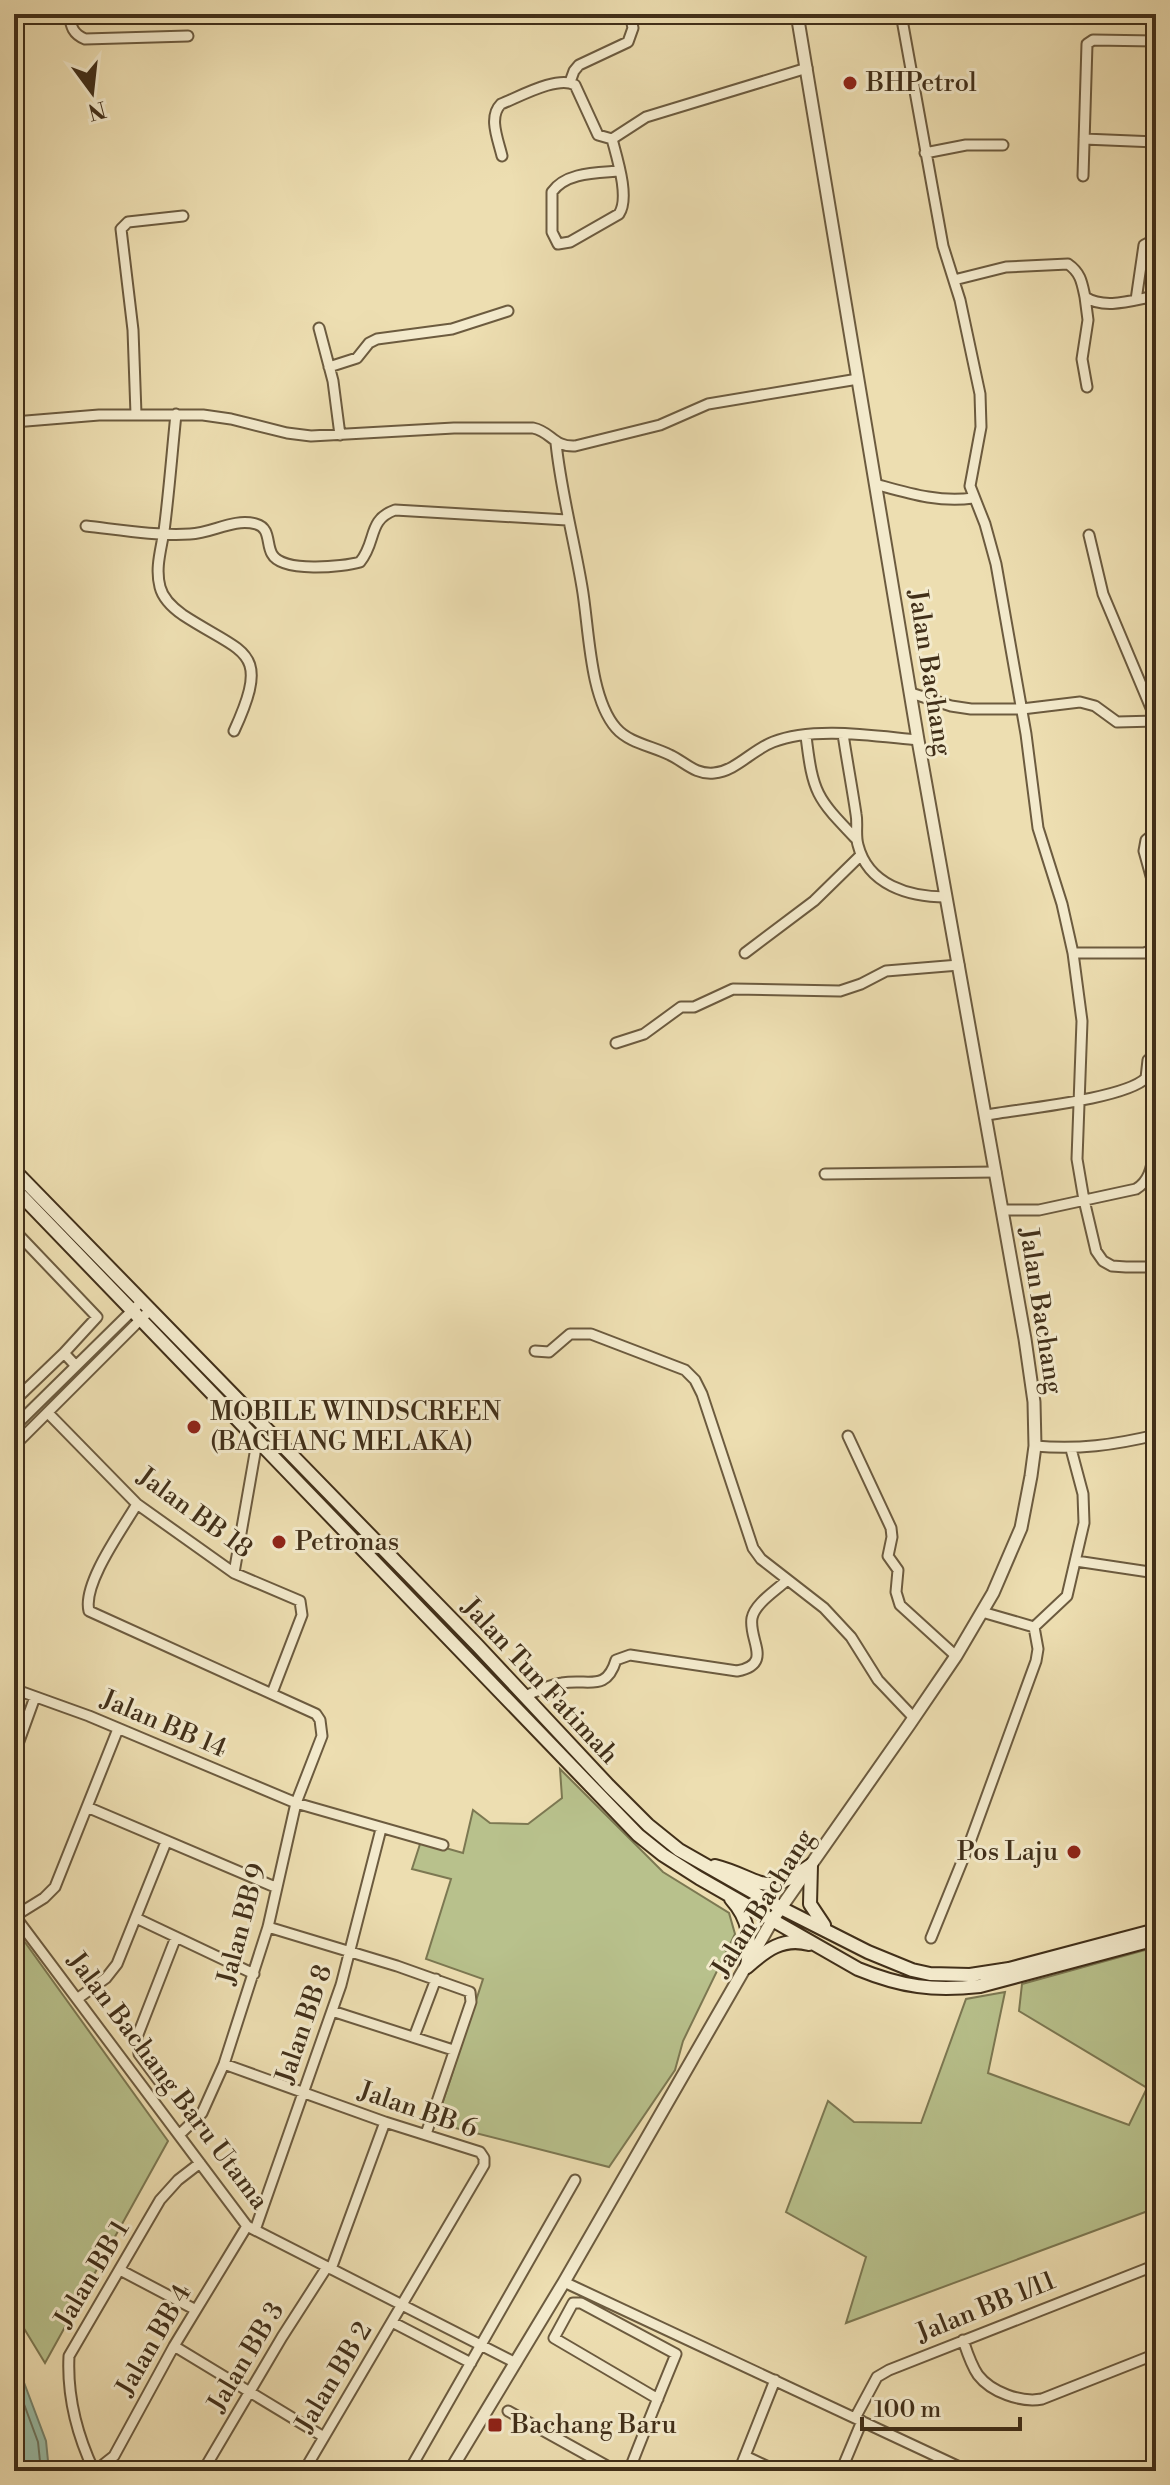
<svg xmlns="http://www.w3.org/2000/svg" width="1170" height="2485" font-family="'Libre Bodoni',serif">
  <rect width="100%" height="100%" fill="#eddeb1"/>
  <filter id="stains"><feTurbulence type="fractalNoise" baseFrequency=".0025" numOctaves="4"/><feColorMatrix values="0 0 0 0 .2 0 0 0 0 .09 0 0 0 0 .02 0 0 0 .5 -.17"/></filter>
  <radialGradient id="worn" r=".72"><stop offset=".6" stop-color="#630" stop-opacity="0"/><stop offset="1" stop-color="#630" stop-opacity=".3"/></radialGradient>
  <path fill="#b8c18c" stroke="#7c7852" stroke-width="2" d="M560,1769L663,1872L729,1913L735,1934L683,2041L675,2070L609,2167L436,2123L483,1979L426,1959L451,1879L412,1869L421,1841L463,1853L473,1810L490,1823L528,1824L562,1798Z
    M14,1927L168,2141L45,2363L14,2312Z
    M1156,1947V2208L846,2323L866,2257L786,2212L828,2101L854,2122L921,2123L966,1999L1005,1992L988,2073L1129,2125L1147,2088L1019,2011L1022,1984Z"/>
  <path fill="#9abda7" stroke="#76846e" stroke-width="2" d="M14,2356L46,2441L49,2471H14Z"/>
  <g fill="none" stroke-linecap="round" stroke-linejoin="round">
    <path stroke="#6e7660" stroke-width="2" d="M14,2377L38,2442L41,2471"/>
    <g stroke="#6c5b3f" stroke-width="13">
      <path id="minor" d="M69,14C71,27 73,34 85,39L188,36
        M901,14L943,246L960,300L980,394L981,427L970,486L985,524L996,564L1026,734L1038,828L1062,904L1073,953L1082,1021L1077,1159L1084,1200L1096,1251L1103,1261L1112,1266L1126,1267H1156
        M570,82L574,71L579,65L628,42L633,28L630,14
        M612,139C617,158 630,198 619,214L570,242L558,244L552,232V192C566,172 597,173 619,171
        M1084,139L1156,142
        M925,153L966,145H1003
        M502,156C498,139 488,117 501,104C519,97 558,75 575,85L598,135L612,139L646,117L807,68
        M1083,176L1087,44L1093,40L1156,41
        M954,280L1006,267L1068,264C1081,273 1082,283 1085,297C1105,310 1133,300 1156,296
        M1085,297L1088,320L1082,359L1087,387
        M1136,300L1144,245L1156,239
        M319,328L333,381L340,435
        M329,367L357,358L369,343L377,339L452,329L508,311
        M136,414L133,330L121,229L128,222L183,216
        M176,414C172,453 169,493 164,531C161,550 155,568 160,587C163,599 173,608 183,615C244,655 272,648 234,731
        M14,422L99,415H203L231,419L287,433L311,436L454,428H533C552,432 553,447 575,446L660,425L708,404L858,379
        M556,443C561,492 574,539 582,587C589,626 589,697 616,728C629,743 652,746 670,755C685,762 695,775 714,773C736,771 752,750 773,742C814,726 874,736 918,740
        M875,484C908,493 939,503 973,498
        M86,526C121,530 155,536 190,534C213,533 233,518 256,524C271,528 266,544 272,554C282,573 343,567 360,562C377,542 367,520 395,510L567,520
        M1089,535L1103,594L1156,720
        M911,693L951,706L971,709H1022L1080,702L1095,706L1117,722L1156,721
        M843,734C847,761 852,787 856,814C858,824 855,835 858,845C868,885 909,897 946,897
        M806,736C813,795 817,798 857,840
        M1156,832L1146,840L1144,851L1156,894
        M745,953L814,901L861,855
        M1073,953H1144L1156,949
        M616,1043L644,1034L681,1007H694L733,989L840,991L861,984L886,971L959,965
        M987,1115C1020,1109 1125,1099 1146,1078L1148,1060
        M825,1174L996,1172
        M1002,1210H1039L1136,1189C1152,1180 1152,1161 1156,1144
        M14,1230L97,1317L64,1353L76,1366
        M535,1351L549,1352L570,1334H591L685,1370L695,1380L702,1394L753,1548L761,1559L824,1608L851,1637L878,1680L914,1718
        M14,1401L64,1353
        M48,1413L137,1504L234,1573L300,1601L302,1615L272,1693
        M14,1427L137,1306
        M848,1436L891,1528L892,1537L888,1556L898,1570L896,1592L900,1605L956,1656
        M14,1446L151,1309
        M1035,1446C1078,1450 1114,1445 1156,1435
        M137,1504C123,1528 82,1584 89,1611L316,1714L320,1720L322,1736L296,1803L268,1927L224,2064L202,2113L179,2135
        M1076,1561L1156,1573
        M234,1573L257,1442
        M1034,1627L1067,1596L1084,1523L1083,1494L1071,1449
        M14,1689L89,1716L296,1803L443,1845
        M525,1696C537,1691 549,1685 562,1683C588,1678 606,1693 616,1660L630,1655L737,1671C774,1664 748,1640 752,1618C755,1603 777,1590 787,1580
        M14,1755L35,1697
        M87,1807L275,1887
        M14,1915L247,2226L516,2363
        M15,1916L44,1898L55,1887L118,1729
        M136,1918L254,1974
        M268,1927L397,1966L470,1992L471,2002L426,2134
        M931,1938L970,1842L1036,1661L1038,1649L1034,1627L982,1612
        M77,1999L106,1978L117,1964L166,1842
        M332,2011L453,2050
        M414,2037L436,1979
        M224,2064L385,2122L480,2152L484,2158V2165L304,2471
        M159,2081L139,2054L137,2037L176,1937
        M255,2230L341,1985L381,1829
        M331,2269L385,2122
        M120,2270L196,2310
        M564,2282L968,2471
        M392,2322L471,2363
        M963,2340C967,2352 971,2365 978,2375C991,2392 1021,2403 1042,2399L1156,2354
        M174,2346L324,2437
        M508,2411L616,2471
        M855,2418L877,2377L889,2370L1156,2265
        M745,2456L777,2471
        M94,2471C77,2435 67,2396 69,2356L160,2200L178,2180L200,2163
        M95,2471L114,2456L174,2346L247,2226
        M203,2471L282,2337L327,2267
        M409,2471L575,2180
        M629,2471C644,2432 660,2393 676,2354L581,2303H573L554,2338L658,2399
        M739,2471L775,2380
        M841,2471L862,2421"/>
    </g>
    <g stroke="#6c5b3f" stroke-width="15">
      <path id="tertiary" d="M450,2471L564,2282L773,1919L909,1725L956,1656L993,1593L1021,1528L1031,1476L1035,1446L1034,1402L1025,1339L918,740L797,14"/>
    </g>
    <g stroke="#412f19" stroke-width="16">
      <path id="secondary" d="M14,1170L477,1645L609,1786L648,1825L679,1850L781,1908L868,1952L912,1970L930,1974L970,1975L1009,1969L1156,1930
        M14,1188L638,1835L663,1855L699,1878L858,1969C902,1987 933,1991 980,1986L1156,1939
        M811,1865L810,1904L824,1925
        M715,1866C762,1878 761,1900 811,1865
        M731,1899C750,1920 751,1940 747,1967
        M747,1967C766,1950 783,1937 809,1944"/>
    </g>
    <use href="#minor" stroke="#f3eacc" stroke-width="9"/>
    <use href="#tertiary" stroke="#f3eacc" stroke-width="11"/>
    <use href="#secondary" stroke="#f3eacc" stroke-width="12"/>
  </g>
  <g fill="#8f2418" stroke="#f3eacc" stroke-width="3">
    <circle cx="850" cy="83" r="8"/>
    <circle cx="194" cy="1427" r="8"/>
    <circle cx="279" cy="1542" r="8"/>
    <circle cx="1074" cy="1852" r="8"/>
    <rect x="487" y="2417" width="16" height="16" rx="4"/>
  </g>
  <g text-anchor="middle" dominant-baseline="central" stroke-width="6" stroke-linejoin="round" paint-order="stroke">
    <g font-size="26" fill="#412f19" stroke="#f3eacc" text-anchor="start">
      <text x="866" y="83">BHPetrol</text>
      <text x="210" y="1412">MOBILE WINDSCREEN<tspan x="210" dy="30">(BACHANG MELAKA)</tspan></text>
      <text x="295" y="1542">Petronas</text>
      <text x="1058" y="1852" text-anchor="end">Pos Laju</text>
      <text x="511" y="2425">Bachang Baru</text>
    </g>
    <g font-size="26" fill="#412f19" stroke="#f3eacc">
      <text transform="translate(930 673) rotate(81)">Jalan Bachang</text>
      <text transform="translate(1041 1311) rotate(81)">Jalan Bachang</text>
      <text transform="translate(195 1513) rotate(36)">Jalan BB 18</text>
      <text transform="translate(540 1681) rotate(47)">Jalan Tun Fatimah</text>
      <text transform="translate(164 1724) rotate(23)">Jalan BB 14</text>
      <text transform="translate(763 1903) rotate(-58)">Jalan Bachang</text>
      <text transform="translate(242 1924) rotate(-75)">Jalan BB 9</text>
      <text transform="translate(304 2024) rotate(-71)">Jalan BB 8</text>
      <text transform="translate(168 2081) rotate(53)">Jalan Bachang Baru Utama</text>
      <text transform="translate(418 2110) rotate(19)">Jalan BB 6</text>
      <text transform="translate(92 2274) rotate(-59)">Jalan BB 1</text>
      <text transform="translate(986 2307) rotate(-22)">Jalan BB 1/11</text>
      <text transform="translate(154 2340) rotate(-60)">Jalan BB 4</text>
      <text transform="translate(246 2357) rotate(-59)">Jalan BB 3</text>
      <text transform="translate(334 2377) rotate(-59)">Jalan BB 2</text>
    </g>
  </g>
  <rect width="1170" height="2485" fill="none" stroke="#eddeb1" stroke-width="48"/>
  <rect x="16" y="16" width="1138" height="2453" fill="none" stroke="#412f19" stroke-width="4"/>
  <rect x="24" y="24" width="1122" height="2437" fill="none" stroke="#412f19" stroke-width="2"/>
  <g transform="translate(92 92) rotate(165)" stroke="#f3eacc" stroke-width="6" paint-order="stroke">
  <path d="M0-6L14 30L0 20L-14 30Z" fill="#412f19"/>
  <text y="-12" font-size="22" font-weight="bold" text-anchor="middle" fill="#412f19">N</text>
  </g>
  <path d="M862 2417v12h158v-12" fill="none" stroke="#412f19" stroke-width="4"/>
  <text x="874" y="2417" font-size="24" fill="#412f19" stroke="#f3eacc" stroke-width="6" paint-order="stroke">100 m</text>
  <rect width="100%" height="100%" filter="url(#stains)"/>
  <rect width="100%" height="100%" fill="url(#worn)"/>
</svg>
